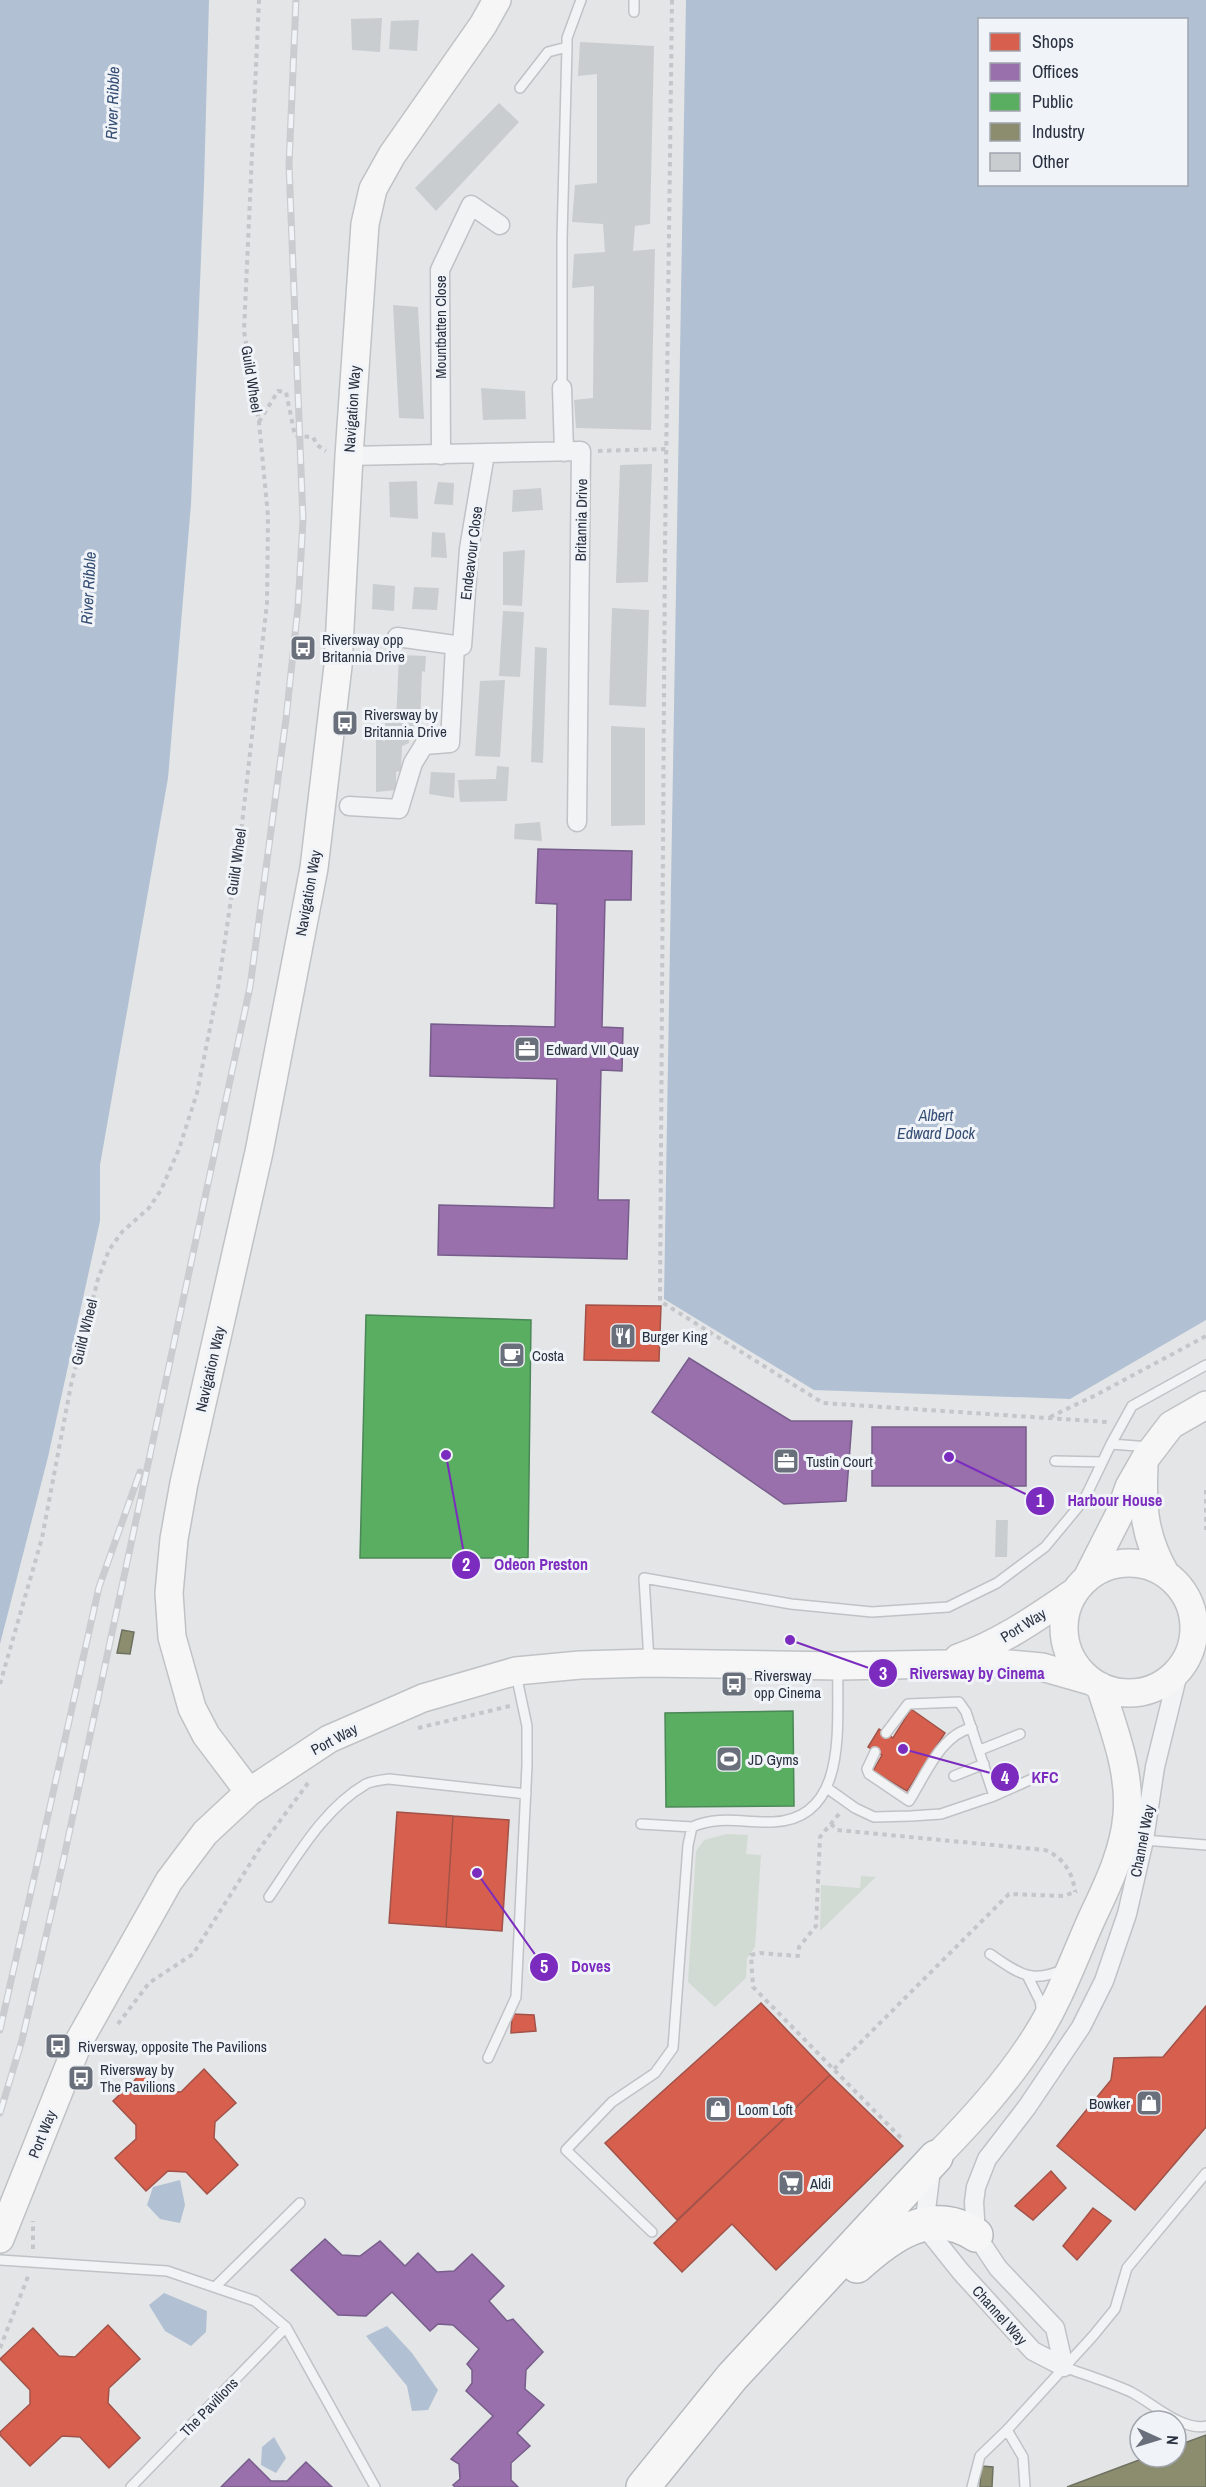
<svg xmlns="http://www.w3.org/2000/svg" width="1206" height="2487" font-family="'Archivo Narrow',sans-serif">
  <rect width="100%" height="100%" fill="#e3e5e7"/>
  <path fill="#d2dbd3" d="M727,1834L748,1835L746,1854L761,1855L755,1947L747,1958L746,1978L715,2007L688,1982L696,1851L704,1840Z
    M861,1876L876,1877L820,1931L821,1885L860,1888Z"/>
  <path fill="#b1c0d2" fill-rule="evenodd" d="M0,0H209L204,184L191,504L168,778L100,1165V1221L48,1457L0,1644Z
    M686,0H1206V1320L1070,1399L814,1390L664,1299ZM980,20H1186V184H980Z
    M180,2180L185,2205L180,2223L160,2219L147,2205L153,2187Z
    M164,2293L207,2311L206,2332L191,2346L165,2331L149,2305Z
    M387,2326L412,2353L438,2390L428,2410L412,2411L407,2386L366,2336Z
    M274,2437L286,2458L276,2473L261,2465L262,2447Z"/>
  <path fill="#d6604d" stroke="#a25249" stroke-width="1.5" d="M586,1305L661,1306L659,1361L584,1360Z
    M911,1709L945,1733L907,1791L873,1771L882,1755L868,1747L879,1729L893,1738Z
    M397,1812L453,1816L446,1927L389,1923Z
    M453,1816L509,1820L502,1931L446,1927Z
    M761,2003L830,2075L677,2220L605,2143Z
    M1206,2006V2127L1135,2210L1057,2146L1111,2080L1114,2058L1163,2057Z
    M512,2014L534,2015L536,2031L511,2033Z
    M204,2069L236,2103L215,2122L214,2138L238,2165L207,2194L186,2172L168,2171L146,2191L115,2158L136,2139V2125L113,2101L145,2070L165,2091L181,2092Z
    M830,2075L903,2146L776,2270L732,2224L682,2272L654,2243Z
    M1051,2171L1066,2188L1033,2220L1015,2206Z
    M1093,2208L1111,2221L1077,2260L1063,2246Z
    M108,2325L140,2359L109,2388L108,2403L140,2438L109,2468L80,2437L62,2436L30,2466L0,2435V2432L30,2404V2390L0,2359L33,2328L59,2356L75,2357Z"/>
  <path fill="#9970ab" stroke="#775d8b" stroke-width="1.5" d="M538,849L632,851L631,900H605L602,1027L623,1028L622,1071L601,1070L598,1200H629L627,1259L438,1255L439,1205L554,1208L557,1079L430,1076L431,1024L555,1027L557,904L536,903Z
    M689,1358L791,1421H852L846,1501L784,1504L652,1412Z
    M872,1427H1026V1486H872Z
    M325,2239L342,2255L360,2256L380,2241L405,2266L418,2253L437,2272L454,2271L472,2254L504,2286L489,2301L507,2321L513,2319L543,2352L526,2370L525,2389L544,2405L517,2433L530,2446L511,2463V2480L518,2487H455L453,2485L460,2479L459,2464L451,2459L493,2416L466,2391L472,2383V2370L467,2364L479,2349L453,2325L438,2324L430,2331L392,2292L366,2316L338,2315L291,2270Z
    M249,2459L271,2481H287L306,2462L332,2487H221Z"/>
  <path fill="#5aae61" stroke="#4b8857" stroke-width="1.5" d="M366,1315L531,1320L528,1558H360Z
    M793,1711L794,1806L666,1807L665,1713Z"/>
  <path fill="#8c8c6e" stroke="#6e7160" stroke-width="1.5" d="M122,1630L134,1632L130,1654L117,1653Z
    M1206,2435V2487H1067L1147,2457H1176V2446Z
    M981,2466L993,2467L992,2487H980Z"/>
  <path fill="#cacdcf" d="M382,18L380,52L352,50L351,19Z
    M419,20L417,51L389,49L391,21Z
    M580,42L654,46L650,224L635,226L633,251L655,249L651,430L576,428L574,400L593,398L594,286L572,288L574,254L605,252L603,224L572,222L575,185L597,183V74L578,76Z
    M499,103L519,122L436,211L415,188Z
    M393,305L418,307L424,419L399,418Z
    M481,388L525,391L526,419L483,420Z
    M652,464L648,582L616,583L620,465Z
    M417,481L418,519L390,517L389,482Z
    M438,482L454,483L453,505L434,504Z
    M541,488L543,510L512,512L513,490Z
    M432,532L445,533L447,558L431,557Z
    M525,550L522,606L503,605V552Z
    M373,584L395,586L394,611L372,609Z
    M414,587L439,588L437,610L412,609Z
    M612,608L649,610L646,707L609,705Z
    M503,611L524,612L520,677L499,676Z
    M535,647L547,648L543,763L531,762Z
    M399,655L426,656L425,672L422,671L420,725L409,727V743L402,746L401,771L396,772V790L376,792V739L385,741V723L396,722Z
    M505,680L500,757L475,756L480,681Z
    M611,726L645,728V825L611,826Z
    M497,766L509,767L507,801L460,802L458,780L496,779Z
    M431,772L455,773L454,798L429,794Z
    M540,822L542,841L514,839L515,824Z
    M996,1520H1008L1007,1557H995Z"/>
  <g fill="none" stroke-linecap="round" stroke-linejoin="round">
    <g stroke="#c0c2c5" stroke-width="12">
      <path id="lane" d="M634,12V0
        M567,47V38L581,0
        M520,88L548,52L567,47L562,238V388
        M1111,1444L1132,1406L1206,1365
        M1055,1461L1102,1462
        M649,1661L644,1578L791,1604L872,1612L948,1607L997,1583L1045,1547L1084,1500L1111,1444L1150,1447
        M886,1733L908,1704L959,1702L966,1712L994,1796
        M980,1750L1020,1734
        M875,1752L867,1769L869,1774L909,1801C925,1776 941,1734 972,1728
        M954,1776L984,1764
        M827,1788L855,1808L874,1817L911,1816L941,1814L994,1796L1032,1779
        M641,1824L692,1827
        M1144,1840L1206,1845
        M269,1897C296,1858 323,1809 366,1784C372,1781 381,1780 389,1779L526,1794
        M990,1954C1017,1972 1031,1985 1064,1969
        M1028,1977L1040,2001L1042,2013
        M488,2058L516,1997L527,1765V1726L516,1674
        M652,2232L566,2150L612,2102L655,2073L673,2048L688,1845L692,1827C719,1815 745,1823 773,1822C850,1819 836,1722 838,1669
        M0,2260L167,2271L255,2301L286,2327L375,2487
        M215,2287L300,2203
        M1064,2367C1086,2375 1109,2382 1131,2392C1151,2402 1183,2432 1206,2426
        M1007,2430L1023,2457L1025,2487
        M131,2487L286,2327
        M972,2487L980,2456L1007,2430L1093,2336L1115,2309L1127,2268L1206,2173"/>
    </g>
    <g stroke="#c0c2c5" stroke-width="21">
      <path id="street" d="M562,388L564,452
        M441,455L440,270L471,205L500,225
        M349,456L581,451L577,822
        M397,637L462,646L469,549L485,454
        M349,806L399,809L413,763L424,745L450,743L455,645
        M931,2170L926,2210L928,2224L933,2237L961,2272L1033,2351L1064,2367
        M1064,2367L1055,2328L998,2268L976,2235L974,2202L976,2187L987,2159L1027,2107L1081,2027L1104,1981L1127,1914L1144,1840L1155,1767L1179,1669"/>
    </g>
    <g stroke="#c0c2c5" stroke-width="30">
      <path id="secondary" d="M1144,1465C1142,1507 1144,1536 1165,1573
        M1064 1628a65 65 0 1 1 130 0a65 65 0 1 1-130 0Z
        M1088,1576L1119,1515L1129,1487L1145,1459L1171,1425L1206,1405
        M958,1658C1001,1643 1036,1618 1073,1593
        M249,1792L206,1735L192,1708L172,1637L169,1593L174,1539L184,1483L259,1152L314,868L338,666L349,456L365,224L373,189L392,155L483,25L497,0
        M936,2157C972,2120 1007,2082 1035,2038C1059,2001 1074,1958 1092,1918C1107,1886 1124,1852 1127,1815C1131,1771 1113,1727 1100,1686
        M0,2239L79,2041L169,1881L205,1833L249,1792L329,1739L423,1698L516,1671L580,1665L649,1663L839,1666L998,1663L1042,1667L1091,1681"/>
    </g>
    <g stroke="#b5b8bc" stroke-width="36">
      <path id="highway" d="M857,2266C890,2236 931,2205 976,2235
        M643,2487L732,2377L936,2157"/>
    </g>
    <path stroke="#c4c6ca" stroke-width="4" stroke-dasharray="4.5 4.5" stroke-linecap="butt" d="M672,0L665,547L660,1301L823,1403L1107,1422
      M259,422L278,391L286,392L295,436L313,437L317,445L326,451
      M598,451L667,449
      M1050,1417L1096,1395L1206,1336
      M1206,1490V1530
      M0,1684L42,1538L71,1385L98,1279L109,1250L122,1232L149,1208L161,1190L179,1149L197,1093L218,988L242,824L267,603L268,516L259,422L244,331L259,0
      M418,1728L510,1706
      M839,1814L820,1837L816,1926L799,1947L798,1956L760,1953L751,1955L753,1987L904,2141
      M831,1824L837,1830L1045,1850C1063,1857 1073,1873 1075,1892
      M118,2024L149,1983L193,1954L260,1848L308,1783
      M834,2069L1009,1894L1064,1896L1077,1891
      M33,2249V2221
      M0,2348L29,2274"/>
    <use href="#lane" stroke="#f1f3f4" stroke-width="9"/>
    <use href="#street" stroke="#f1f3f4" stroke-width="18"/>
    <use href="#secondary" stroke="#f6f6f6" stroke-width="27"/>
    <use href="#highway" stroke="#f6f6f6" stroke-width="33"/>
    <g stroke="#cbcccf" stroke-width="7">
      <path id="rail" d="M0,2030L99,1587L140,1472
        M0,2113L22,2040L63,1862L250,987L286,719L298,607L303,520L289,165L296,0"/>
    </g>
    <use href="#rail" stroke="#f0f3f7" stroke-width="4.5" stroke-dasharray="14" stroke-linecap="butt"/>
  </g>
  <defs>
    <g id="bus-square" transform="scale(1.35)"><rect x="-9" y="-9" width="18" height="18" rx="4" fill="#6a707b" stroke="#f0f3f7"/><path d="M-5-6H5V4H4V6H2V4H-2V6H-4V4H-5ZM-3.5-4V0h7V-4ZM-3.5 1.2v1.5H-2V1.2ZM2 1.2v1.5H3.5V1.2Z" fill="#fff"/></g>
    <g id="office-square" transform="scale(1.35)"><rect x="-9" y="-9" width="18" height="18" rx="4" fill="#6a707b" stroke="#f0f3f7"/><path d="M-6-3h4V-5.5h4V-3h4V5H-6ZM-1-4.5V-3h2v-1.5ZM-6 0V1H6V0Z" fill="#fff"/></g>
    <g id="restaurant-square" transform="scale(1.35)"><rect x="-9" y="-9" width="18" height="18" rx="4" fill="#6a707b" stroke="#f0f3f7"/><path d="M-5-6h1v4h1v-4h1v4h1v-4h1v5L-1.5 .5V6h-2V.5L-5-1ZM5-6V6H3V1.5H1.5Q1.5-4 5-6Z" fill="#fff"/></g>
    <g id="cafe-square" transform="scale(1.35)"><rect x="-9" y="-9" width="18" height="18" rx="4" fill="#6a707b" stroke="#f0f3f7"/><path d="M-5.5-4.5H6V0H3Q3 3.5 0 3.5H-2.5Q-5.5 3.5-5.5 0ZM3-3.2v2h1.7v-2ZM-6 4.5H4V6H-6Z" fill="#fff"/></g>
    <g id="stadium-square" transform="scale(1.35)"><rect x="-9" y="-9" width="18" height="18" rx="4" fill="#6a707b" stroke="#f0f3f7"/><path d="M0-5a6.5 5 0 1 0 0 10a6.5 5 0 1 0 0-10ZM-3.5-1.8h7v3.6h-7Z" fill="#fff"/></g>
    <g id="shop-square" transform="scale(1.35)"><rect x="-9" y="-9" width="18" height="18" rx="4" fill="#6a707b" stroke="#f0f3f7"/><path d="M-5-2.5h2.3a2.7 3.5 0 0 1 5.4 0H5L5.5 6h-11ZM-1.5-2.5h3a1.5 2.3 0 0 0-3 0Z" fill="#fff"/></g>
    <g id="supermarket-square" transform="scale(1.35)"><rect x="-9" y="-9" width="18" height="18" rx="4" fill="#6a707b" stroke="#f0f3f7"/><path d="M-6-5.5h2.5l.6 2H6L4.5 2H-2.5L-4.4-4H-6ZM-1.5 3.2a1.3 1.3 0 1 0 .1 0ZM3 3.2a1.3 1.3 0 1 0 .1 0Z" fill="#fff"/></g>
  </defs>
  <g fill-rule="evenodd">
    <use href="#bus-square" x="303" y="648"/>
    <use href="#bus-square" x="345" y="723"/>
    <use href="#office-square" x="527" y="1049"/>
    <use href="#restaurant-square" x="623" y="1336"/>
    <use href="#cafe-square" x="512" y="1355"/>
    <use href="#office-square" x="786" y="1461"/>
    <use href="#bus-square" x="734" y="1684"/>
    <use href="#stadium-square" x="729" y="1759"/>
    <use href="#bus-square" x="58" y="2046"/>
    <use href="#bus-square" x="81" y="2078"/>
    <use href="#shop-square" x="1149" y="2103"/>
    <use href="#shop-square" x="718" y="2109"/>
    <use href="#supermarket-square" x="791" y="2183"/>
  </g>
  <g text-anchor="middle" dominant-baseline="central" stroke-width="6" stroke-linejoin="round" paint-order="stroke">
    <g font-size="15" fill="#293141" stroke="#f0f3f7">
      <text transform="translate(440 327) rotate(-90)">Mountbatten Close</text>
      <text transform="translate(252 379) rotate(81)">Guild Wheel</text>
      <text transform="translate(352 409) rotate(-86)">Navigation Way</text>
      <text transform="translate(581 520) rotate(-89)">Britannia Drive</text>
      <text transform="translate(471 553) rotate(-83)">Endeavour Close</text>
      <text transform="translate(236 862) rotate(-82)">Guild Wheel</text>
      <text transform="translate(308 893) rotate(-80)">Navigation Way</text>
      <text transform="translate(84 1332) rotate(-76)">Guild Wheel</text>
      <text transform="translate(210 1369) rotate(-77)">Navigation Way</text>
      <text transform="translate(1023 1625) rotate(-32)">Port Way</text>
      <text transform="translate(334 1739) rotate(-28)">Port Way</text>
      <text transform="translate(1142 1841) rotate(-79)">Channel Way</text>
      <text transform="translate(42 2134) rotate(-68)">Port Way</text>
      <text transform="translate(1000 2315) rotate(48)">Channel Way</text>
      <text transform="translate(209 2407) rotate(-46)">The Pavilions</text>
    </g>
    <g font-size="15" fill="#293141" stroke="#f0f3f7" text-anchor="start">
      <text x="322" y="639">Riversway opp<tspan x="322" dy="17">Britannia Drive</tspan></text>
      <text x="364" y="714">Riversway by<tspan x="364" dy="17">Britannia Drive</tspan></text>
      <text x="546" y="1049">Edward VII Quay</text>
      <text x="642" y="1336">Burger King</text>
      <text x="532" y="1355">Costa</text>
      <text x="806" y="1461">Tustin Court</text>
      <text x="754" y="1675">Riversway<tspan x="754" dy="17">opp Cinema</tspan></text>
      <text x="748" y="1759">JD Gyms</text>
      <text x="78" y="2046">Riversway, opposite The Pavilions</text>
      <text x="100" y="2069">Riversway by<tspan x="100" dy="17">The Pavilions</tspan></text>
      <text x="1130" y="2103" text-anchor="end">Bowker</text>
      <text x="738" y="2109">Loom Loft</text>
      <text x="810" y="2183">Aldi</text>
    </g>
    <g font-size="16" font-style="italic" fill="#344d74" stroke="#f0f3f7">
      <text transform="translate(112 103) rotate(-88)">River Ribble</text>
      <text transform="translate(88 588) rotate(-87)">River Ribble</text>
      <text x="936" y="1115">Albert<tspan x="936" dy="18">Edward Dock</tspan></text>
    </g>
  </g>
  <path fill="none" stroke="#7b2cbf" stroke-width="2" d="M949 1457L1040 1501M446 1455L466 1565M790 1640L883 1673M903 1749L1005 1777M477 1873L544 1967"/>
  <g fill="#7b2cbf" stroke="#f0f3f7" stroke-width="2">
    <circle cx="949" cy="1457" r="6"/>
    <circle cx="446" cy="1455" r="6"/>
    <circle cx="790" cy="1640" r="6"/>
    <circle cx="903" cy="1749" r="6"/>
    <circle cx="477" cy="1873" r="6"/>
    <circle cx="1040" cy="1501" r="15"/>
    <circle cx="466" cy="1565" r="15"/>
    <circle cx="883" cy="1673" r="15"/>
    <circle cx="1005" cy="1777" r="15"/>
    <circle cx="544" cy="1967" r="15"/>
  </g>
  <g font-size="18" text-anchor="middle" font-weight="bold" fill="#fff">
    <text x="1040" y="1507">1</text>
    <text x="466" y="1571">2</text>
    <text x="883" y="1680">3</text>
    <text x="1005" y="1784">4</text>
    <text x="544" y="1973">5</text>
  </g>
  <g font-size="16" text-anchor="middle" font-weight="bold" fill="#7b2cbf" stroke="#f0f3f7" stroke-width="6" stroke-linejoin="round" paint-order="stroke">
    <text x="1115" y="1506">Harbour House</text>
    <text x="541" y="1570">Odeon Preston</text>
    <text x="977" y="1679">Riversway by Cinema</text>
    <text x="1045" y="1783">KFC</text>
    <text x="591" y="1972">Doves</text>
  </g>
  <rect x="978" y="18" width="210" height="168" fill="#f0f3f7" stroke="#a0a5ae" stroke-width="1.5"/>
  <rect x="990" y="33" width="30" height="18" fill="#d6604d" stroke="#a0a5ae" stroke-width="1.5"/>
  <text x="1032" y="48" font-size="18" fill="#293141">Shops</text>
  <rect x="990" y="63" width="30" height="18" fill="#9970ab" stroke="#a0a5ae" stroke-width="1.5"/>
  <text x="1032" y="78" font-size="18" fill="#293141">Offices</text>
  <rect x="990" y="93" width="30" height="18" fill="#5aae61" stroke="#a0a5ae" stroke-width="1.5"/>
  <text x="1032" y="108" font-size="18" fill="#293141">Public</text>
  <rect x="990" y="123" width="30" height="18" fill="#8c8c6e" stroke="#a0a5ae" stroke-width="1.5"/>
  <text x="1032" y="138" font-size="18" fill="#293141">Industry</text>
  <rect x="990" y="153" width="30" height="18" fill="#cacdcf" stroke="#a0a5ae" stroke-width="1.5"/>
  <text x="1032" y="168" font-size="18" fill="#293141">Other</text>
  <g transform="translate(1158 2439) rotate(94)"><circle r="28" fill="#f0f3f7" stroke="#a0a5ae" stroke-width="1.5"/>
  <path d="M0-4.5L10 22L0 15L-10 22Z" fill="#6a707b"/>
  <text y="-9" font-size="16" font-weight="bold" text-anchor="middle" fill="#293141">N</text>
  </g>
</svg>
